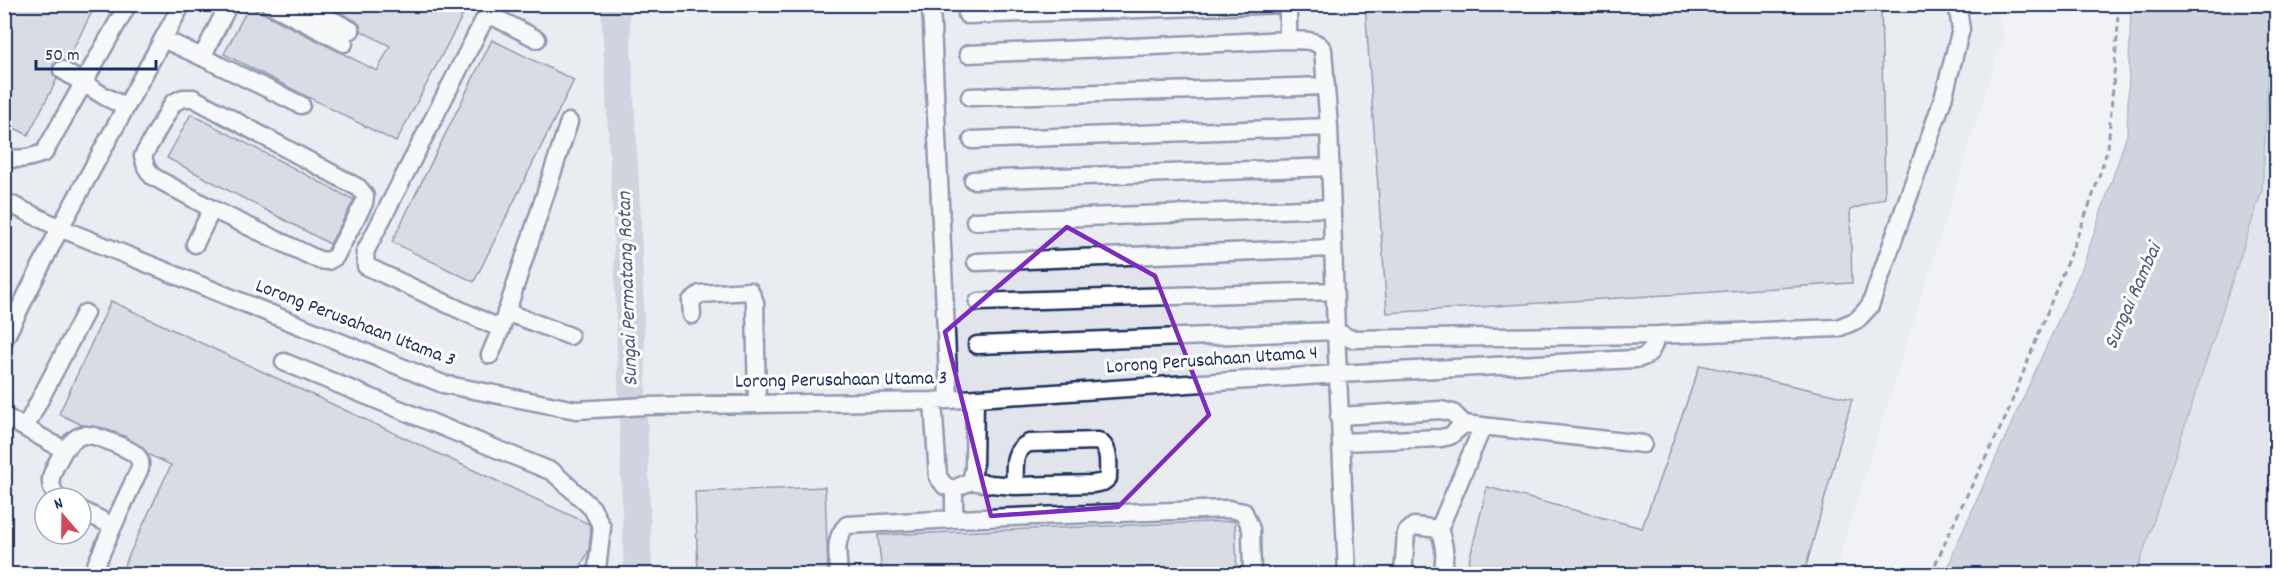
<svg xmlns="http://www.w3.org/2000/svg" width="2281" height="579" font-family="Dekko,sans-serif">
  <rect width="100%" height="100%" fill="#f1f2f5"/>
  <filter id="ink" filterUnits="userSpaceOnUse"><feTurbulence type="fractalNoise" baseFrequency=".0167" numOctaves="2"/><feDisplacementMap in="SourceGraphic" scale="12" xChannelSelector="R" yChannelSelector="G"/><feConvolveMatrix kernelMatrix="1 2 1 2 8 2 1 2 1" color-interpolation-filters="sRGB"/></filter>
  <g filter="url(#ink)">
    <path fill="#e1e4ea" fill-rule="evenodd" d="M1994,4L2004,34L1834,574H39L5,558V5ZM45,498H81V534H45Z"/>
    <path fill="#d2d6df" stroke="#76829e" stroke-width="1.5" d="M2272,5H2276V554L2270,574H2136L2262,190Z"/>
    <path fill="#a8b0c2" stroke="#707c9a" stroke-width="1.5" d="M2131,5H2272L2262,190L2136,574H1946L1956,546L2083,266L2127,135Z"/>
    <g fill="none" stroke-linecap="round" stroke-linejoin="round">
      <path stroke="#a8b0c2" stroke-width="28" d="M615,4L627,222L638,574"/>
    </g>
    <path fill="#bcc2d0" stroke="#1b2f5e" stroke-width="1.5" d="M4,4H96L67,61H58L53,65V74L57,79L28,135L4,123Z
      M325,4H458L466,9L396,142L224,54L249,6L377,71L390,46L361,31L360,25L356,21Z
      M1365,4H1881L1885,198L1850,210L1852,283L1387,313Z
      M492,40L574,80L474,282L392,242Z
      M191,114L354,200L330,244L167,158Z
      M111,301L589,524L591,529L589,550L577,574H132L122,570L171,465L149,455L142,447L124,436L100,427L82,425L59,414Z
      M1700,365L1852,399L1804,574H1466L1487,487L1642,528Z
      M825,487L828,574H698L695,492Z
      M1235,521L1237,574H882L878,535Z"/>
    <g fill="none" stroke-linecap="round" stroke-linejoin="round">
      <g stroke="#1b2f5e" stroke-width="21">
        <path id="minor" d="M269,4L344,43
          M302,4L351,30
          M931,4L949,399
          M1288,4V40
          M967,15L1287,4
          M163,39L202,57L229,4
          M968,54L1288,40C1301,41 1317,38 1323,50L1329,127L1336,331L1351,339L1657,335L1838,328L1857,320L1870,306L1943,99L1961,29L1957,4
          M202,57L301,105
          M62,70L104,96L126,107
          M970,97L1326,86
          M183,98H193L359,188L365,196L364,203L335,257L328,261L319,260L212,209L152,176L146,167L143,156L173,103Z
          M972,140L1329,127
          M4,156C17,162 32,157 44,153L128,4
          M973,180L1331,167
          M4,201L60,228L443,384L576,410L646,406L933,401L1337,374L1635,359C1651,357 1653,348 1657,335
          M975,221L1332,208
          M195,244L212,209
          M976,262L1333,248
          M978,302L1335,291
          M506,312L570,336
          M692,315L691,301L700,294L750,291L755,302L757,404
          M501,329L569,122
          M4,340L60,228L182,4
          M977,345L1336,331L1347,574
          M490,355L501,329L366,266L365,252L484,20L492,16L537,39
          M284,362L553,472L592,508L602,527L597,569L595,574
          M933,401L938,477L945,486L954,489L971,481L990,484L1015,486L1093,484L1103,482L1108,478C1108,464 1111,448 1098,441L1029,443C1011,451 1015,468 1015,486
          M4,416L64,450C55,468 43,480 58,498
          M1339,416L1441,410L1453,413L1464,424L1643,444
          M25,428L85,313
          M1341,442L1441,438L1450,436L1464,424
          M64,450C71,443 77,434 87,435C96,435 130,449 136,455C140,459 141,463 140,468L113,526
          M971,481L974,468L975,398
          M81,510L113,526L92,574
          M954,519L1228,509L1244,512L1251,529L1252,574
          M839,574C838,556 833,539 847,525L954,519V489
          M1403,574L1406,533L1414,526L1439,529
          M1442,574C1446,557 1445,546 1439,529L1483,426"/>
      </g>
      <path stroke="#1b2f5e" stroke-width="3" stroke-dasharray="6 4.5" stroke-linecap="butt" d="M1931,574L1962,505L2005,419L2091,201L2108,148L2118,26L2117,4"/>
      <use href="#minor" stroke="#fff" stroke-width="16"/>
    </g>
  </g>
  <path d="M0 0H2281V579H0ZM1067,227L1155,276L1209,415L1118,507L991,516L945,332Z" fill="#f1f2f5" fill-opacity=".55" fill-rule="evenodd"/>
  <path fill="none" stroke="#7b2cbf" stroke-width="4.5" stroke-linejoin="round" d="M1067,227L1155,276L1209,415L1118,507L991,516L945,332Z"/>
  <g text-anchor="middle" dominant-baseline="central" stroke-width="6" stroke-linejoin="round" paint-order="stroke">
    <g font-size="20" fill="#1b2f5e" stroke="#fff">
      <text transform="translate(355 324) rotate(21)">Lorong Perusahaan Utama 3</text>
      <text transform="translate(1212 361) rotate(-4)">Lorong Perusahaan Utama 4</text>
      <text transform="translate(841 381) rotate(-1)">Lorong Perusahaan Utama 3</text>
    </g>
    <g font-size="21" font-style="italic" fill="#4c5c81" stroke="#fff">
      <text transform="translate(629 289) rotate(-92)">Sungai Permatang Rotan</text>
      <text transform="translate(2134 297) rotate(-66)">Sungai Rambai</text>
    </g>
  </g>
  <rect width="2281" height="579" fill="none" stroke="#fff" stroke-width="24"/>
  <rect x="12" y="12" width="2257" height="555" fill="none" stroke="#1b2f5e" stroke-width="2" filter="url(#ink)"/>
  <g transform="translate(63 516) rotate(340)"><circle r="28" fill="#ffffff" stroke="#a4acbf" stroke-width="1.5"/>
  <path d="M0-4.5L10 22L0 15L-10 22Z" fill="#d1495b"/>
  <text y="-9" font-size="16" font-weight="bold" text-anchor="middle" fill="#1b2f5e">N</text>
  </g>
  <path d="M36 60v9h120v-9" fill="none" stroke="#1b2f5e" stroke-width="3"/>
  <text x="45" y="60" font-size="18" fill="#1b2f5e" stroke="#ffffff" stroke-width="4.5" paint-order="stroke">50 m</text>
</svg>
